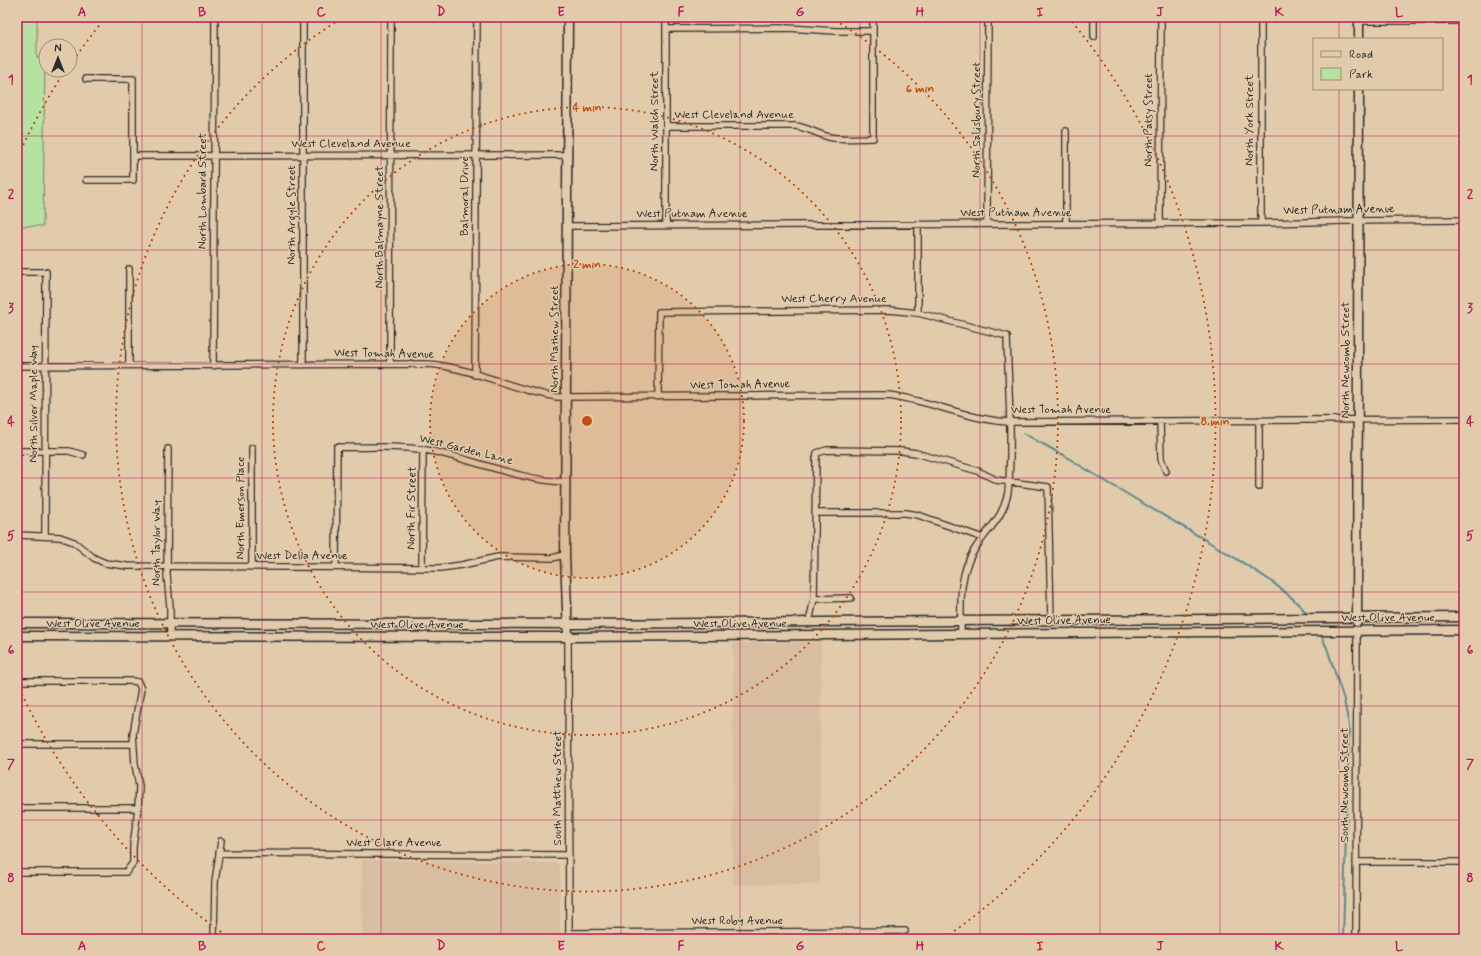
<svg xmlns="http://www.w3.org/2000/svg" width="1481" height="956" font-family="Mynerve,sans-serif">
  <rect width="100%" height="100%" fill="#e2cbab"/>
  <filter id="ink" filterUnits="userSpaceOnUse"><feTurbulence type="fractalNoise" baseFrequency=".025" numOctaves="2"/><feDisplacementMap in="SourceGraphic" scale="8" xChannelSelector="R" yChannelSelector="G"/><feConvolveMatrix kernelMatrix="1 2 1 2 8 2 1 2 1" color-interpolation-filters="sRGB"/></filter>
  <g filter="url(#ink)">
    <path fill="#d9bda0" d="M821,642L820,884L733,885V643Z
      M362,860L557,863L560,867V939H362Z"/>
    <path fill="#b5e2a0" stroke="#708666" d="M17,17H37V58H45L43,226H17Z"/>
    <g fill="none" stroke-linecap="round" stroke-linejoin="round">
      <path stroke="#5a8992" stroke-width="2" d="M1023,433C1030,436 1036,441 1043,444C1049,447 1054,450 1060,454H1062C1111,486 1162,514 1212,544C1246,565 1284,585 1309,616
        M1320,633L1327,648L1344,700L1349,726L1343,939"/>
      <g stroke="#2b2b2b" stroke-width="8">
        <path id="street" d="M1359,21H1464
          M666,29L788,28L836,31H873
          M1094,37V17
          M86,79H133V180H86
          M666,126H796C808,128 817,134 829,137C843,140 858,138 873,138V17
          M1066,131V224
          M134,156L568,155
          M1261,223V17
          M987,224L988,17
          M1160,224L1161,17
          M666,225V17
          M567,226L1261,223L1348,221L1464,220
          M129,269V365
          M17,272H46L45,535
          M918,313V224
          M390,364L391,17
          M303,365V17
          M17,366L427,364C471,367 513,390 557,397L888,395C930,400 968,420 1010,422L1464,419
          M213,366L215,17
          M475,375L477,17
          M658,397L659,312L890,310L918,313L1007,336C1008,377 1011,417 1010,458C1009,471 1010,485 1007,497C1002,519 986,531 975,549C958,574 961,605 961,634
          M1160,421L1161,459L1166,471
          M252,448V567
          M168,449L167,575L170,607V636
          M17,451H69L83,455
          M1259,487V420
          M815,513H906L918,515L983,538
          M17,535L60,537L74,542L94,558L105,563L127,566L440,568L462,565L498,557L552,558L565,555
          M336,567L337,447C368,448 401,445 431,451C476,460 518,480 565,482
          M422,567L423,449
          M814,599L851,598
          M809,622L814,599L816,459L817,453L827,450L902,451L916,453L978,471L996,480L1048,487L1051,620
          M568,637L569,939
          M17,681H132L138,682L141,689L133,734L135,764L139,786L138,808L133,847V863L126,872H17
          M17,744H133
          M17,808H138
          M219,853L569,855
          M1356,862H1464
          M569,933L905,931
          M214,939L215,882L221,841
          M1356,939L1357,631"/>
      </g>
      <g stroke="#2b2b2b" stroke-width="11">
        <path id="secondary" d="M568,17L565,555L568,637
          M1359,39V17
          M1357,622L1359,89
          M17,623L578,624L1464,617
          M17,636L568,637L1464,630"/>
      </g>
      <use href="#street" stroke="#e2cbab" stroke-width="5.5"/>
      <use href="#secondary" stroke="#e2cbab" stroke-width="8"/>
    </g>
  </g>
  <path fill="none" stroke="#c2185b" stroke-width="1" stroke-opacity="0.55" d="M142,17V939M262,17V939M381,17V939M501,17V939M621,17V939M740,17V939M860,17V939M980,17V939M1100,17V939M1220,17V939M1339,17V39M1339,89V939M17,136H1464M17,250H1464M17,364H1464M17,478H1464M17,592H1464M17,706H1464M17,820H1464"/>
  <circle cx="587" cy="421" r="157" fill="#c25012" fill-opacity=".12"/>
  <g fill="none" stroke="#c25012" stroke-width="2" stroke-dasharray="2 4">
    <circle cx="587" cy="421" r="157"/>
    <circle cx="587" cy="421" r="314"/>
    <path d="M830 17A471 471 0 1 1 344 17"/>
    <path d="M231 939A628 628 0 0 1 18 686M18 156A628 628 0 0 1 63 74M73 61A628 628 0 0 1 106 17M1068 17A628 628 0 0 1 943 939"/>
  </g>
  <g text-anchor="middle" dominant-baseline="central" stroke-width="3" stroke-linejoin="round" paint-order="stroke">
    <g font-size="12" fill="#2b2b2b" stroke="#e2cbab">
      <text x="734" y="115">West Cleveland Avenue</text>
      <text transform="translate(977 120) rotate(-90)">North Salisbury Street</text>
      <text transform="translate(1149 120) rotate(-90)">North Patsy Street</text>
      <text transform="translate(1250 120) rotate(-90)">North York Street</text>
      <text transform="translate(655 121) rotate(-90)">North Walch Street</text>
      <text x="351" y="144">West Cleveland Avenue</text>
      <text transform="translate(203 191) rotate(-90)">North Lombard Street</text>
      <text transform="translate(465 196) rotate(-90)">Balmoral Drive</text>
      <text transform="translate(1339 210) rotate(-1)">West Putnam Avenue</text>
      <text x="1016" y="213">West Putnam Avenue</text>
      <text x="692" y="214">West Putnam Avenue</text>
      <text transform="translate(292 215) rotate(-90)">North Argyle Street</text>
      <text transform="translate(380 227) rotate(-90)">North Balmayne Street</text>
      <text x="834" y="299">West Cherry Avenue</text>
      <text transform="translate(555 339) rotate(-90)">North Mathew Street</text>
      <text transform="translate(384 354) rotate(1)">West Tomah Avenue</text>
      <text transform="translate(1346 360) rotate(-90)">North Newcomb Street</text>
      <text transform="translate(740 385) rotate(-1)">West Tomah Avenue</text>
      <text transform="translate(34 404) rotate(-90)">North Silver Maple Way</text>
      <text x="1061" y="410">West Tomah Avenue</text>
      <text transform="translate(466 450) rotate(14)">West Garden Lane</text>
      <text transform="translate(241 508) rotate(-90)">North Emerson Place</text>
      <text transform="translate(412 508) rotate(-89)">North Fir Street</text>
      <text transform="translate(157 543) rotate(-90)">North Taylor Way</text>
      <text x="302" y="556">West Della Avenue</text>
      <text x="1388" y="618">West Olive Avenue</text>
      <text transform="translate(1064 621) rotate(-1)">West Olive Avenue</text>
      <text x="93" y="624">West Olive Avenue</text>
      <text x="740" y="624">West Olive Avenue</text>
      <text x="417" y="625">West Olive Avenue</text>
      <text transform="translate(1345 785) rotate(-90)">South Newcomb Street</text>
      <text transform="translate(558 788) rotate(-90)">South Matthew Street</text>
      <text x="394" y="843">West Clare Avenue</text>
      <text x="737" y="921">West Roby Avenue</text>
    </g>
  </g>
  <circle cx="587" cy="421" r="6" fill="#c25012" stroke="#e2cbab" stroke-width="2"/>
  <g font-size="12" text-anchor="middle" font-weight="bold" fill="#c25012" stroke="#e2cbab" stroke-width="3" stroke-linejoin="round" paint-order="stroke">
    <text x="920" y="92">6 min</text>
    <text x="587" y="111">4 min</text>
    <text x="587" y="268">2 min</text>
    <text x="1215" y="425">8 min</text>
  </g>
  <rect width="1481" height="956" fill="none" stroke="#e2cbab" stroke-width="44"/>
  <rect x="1313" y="38" width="130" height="52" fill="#e2cbab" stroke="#998b78"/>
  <rect x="1321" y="51" width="20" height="6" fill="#e2cbab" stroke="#998b78"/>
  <text x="1349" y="58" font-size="12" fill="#2b2b2b">Road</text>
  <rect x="1321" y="68" width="20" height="12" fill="#b5e2a0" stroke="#998b78"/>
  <text x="1349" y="78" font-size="12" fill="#2b2b2b">Park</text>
  <g transform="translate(58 58)"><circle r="19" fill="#e2cbab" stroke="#998b78"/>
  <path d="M0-3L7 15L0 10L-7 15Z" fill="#2b2b2b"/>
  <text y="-6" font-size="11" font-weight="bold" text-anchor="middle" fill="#2b2b2b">N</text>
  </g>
  <rect x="22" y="22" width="1437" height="912" fill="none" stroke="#c2185b" stroke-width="1.5"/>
  <g font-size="13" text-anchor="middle" font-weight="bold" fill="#c2185b">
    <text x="82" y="16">A</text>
    <text x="202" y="16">B</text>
    <text x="321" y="16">C</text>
    <text x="441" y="16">D</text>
    <text x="561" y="16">E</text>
    <text x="681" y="16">F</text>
    <text x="800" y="16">G</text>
    <text x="920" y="16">H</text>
    <text x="1040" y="16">I</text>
    <text x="1160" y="16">J</text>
    <text x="1279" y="16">K</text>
    <text x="1399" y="16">L</text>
    <text x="11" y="84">1</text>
    <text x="1470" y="84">1</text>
    <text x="11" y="198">2</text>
    <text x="1470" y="198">2</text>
    <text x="11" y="312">3</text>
    <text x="1470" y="312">3</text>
    <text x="11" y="426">4</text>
    <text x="1470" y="426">4</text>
    <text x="11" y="540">5</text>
    <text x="1470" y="540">5</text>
    <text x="11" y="654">6</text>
    <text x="1470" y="654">6</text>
    <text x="11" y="768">7</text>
    <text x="1470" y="768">7</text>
    <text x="11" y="882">8</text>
    <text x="1470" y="882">8</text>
    <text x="82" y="950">A</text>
    <text x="202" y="950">B</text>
    <text x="321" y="950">C</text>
    <text x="441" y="950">D</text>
    <text x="561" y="950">E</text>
    <text x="681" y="950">F</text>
    <text x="800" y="950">G</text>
    <text x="920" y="950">H</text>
    <text x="1040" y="950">I</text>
    <text x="1160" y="950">J</text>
    <text x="1279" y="950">K</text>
    <text x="1399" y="950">L</text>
  </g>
</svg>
